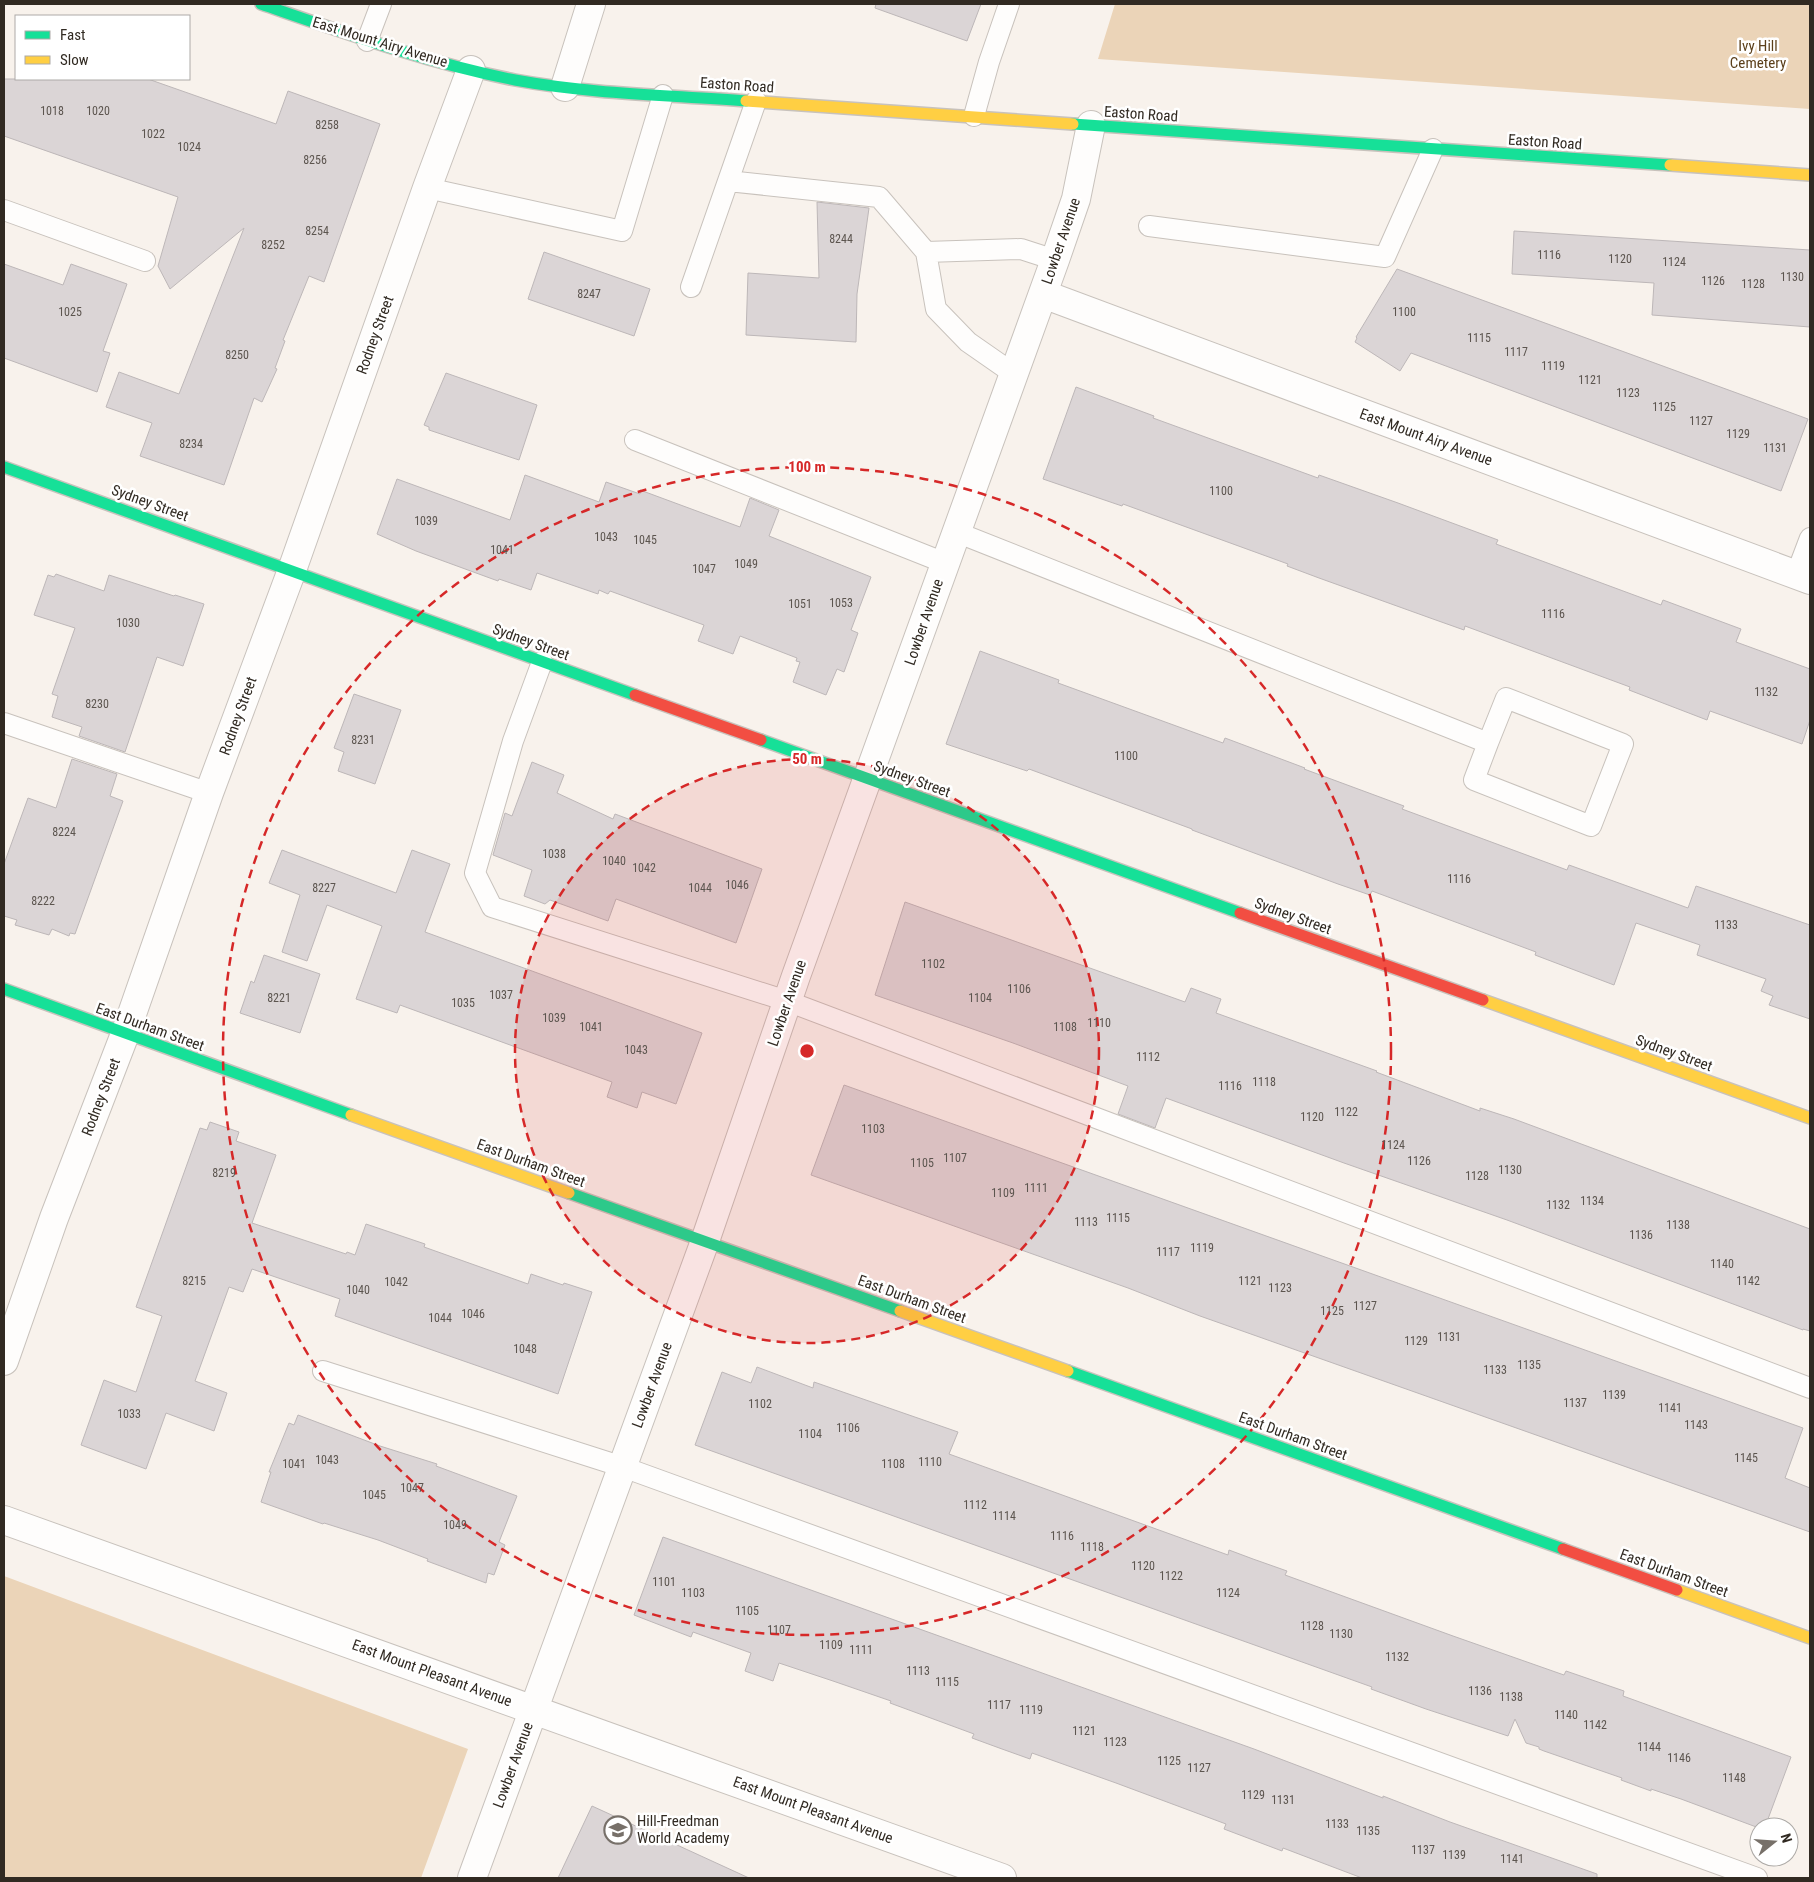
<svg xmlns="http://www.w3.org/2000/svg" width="1814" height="1882" font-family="'Roboto Condensed',sans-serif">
  <rect width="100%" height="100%" fill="#f8f2ec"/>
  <path fill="#ebd4b8" d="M1115,4H1810V109L1098,59Z
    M4,1576L468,1749L421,1878H4Z"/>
  <path fill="#dbd5d6" stroke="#bdb7b8" d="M876,4H981L967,41L875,8Z
    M4,79H148L276,124L288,91L380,124L324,282L309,276L283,340L285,341L275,368L277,369L262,402L254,398L224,485L140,456L152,423L106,407L119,372L179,394L244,228L170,289L158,266L178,197L4,136Z
    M817,202L869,208L857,294L856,342L746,335L748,273L819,278Z
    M1514,231L1810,250V327L1652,315L1654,283L1512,274Z
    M544,252L650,289L634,336L528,299Z
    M4,264L63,285L71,264L127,284L103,351L110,353L97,392L4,358Z
    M1397,269L1808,419L1781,491L1411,353L1400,371L1355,342L1357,338L1356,337Z
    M446,373L537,405L519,460L429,430V427L424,425Z
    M1076,387L1154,416L1153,418L1318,478L1319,475L1398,503L1498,540L1496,544L1661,605L1663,600L1741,629L1736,642L1810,669V720L1802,744L1710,711L1707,720L1629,690L1630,687L1465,626L1464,630L1433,619L1319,578L1287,566L1288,564L1123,504L1122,506L1043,479Z
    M525,475L599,502L606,482L640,494V490L740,527L750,498L779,510L769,536L871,577L851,630L858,633L844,672L837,669L826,695L793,682L800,662L796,661L797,658L740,636L733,654L698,641L704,625L610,591L608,594L599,590L598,594L537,573L531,590L499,579L498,581L416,551L377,534L397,479L510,520Z
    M56,574L104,591L109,575L174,596L175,595L204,604L183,666L157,657L125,752L79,736L82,727L52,717L58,696L52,694L75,628L34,615L48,575L54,577Z
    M980,651L1059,680L1058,683L1223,743L1225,738L1305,768L1304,769L1404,806L1402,809L1567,870L1569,865L1688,908L1696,886L1810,925V1019L1769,1005L1773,996L1761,991L1766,979L1697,955L1700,945L1636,923L1614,985L1535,955L1536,952L1372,891L1370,895L1338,884L1192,830V829L1029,769L1027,771L946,744Z
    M354,694L401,710L375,784L338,771L344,752L334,748Z
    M72,759L117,774L110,796L123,801L75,934L70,933L69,936L52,929L49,935L15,925L17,920L4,916V864L28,798L56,808Z
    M532,762L564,775L557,793L613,819L615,814L762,869L736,943L616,899L608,921L550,900L545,904L524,896L532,870L493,855L505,813L512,816Z
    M282,850L396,893L412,850L450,864L425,932L702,1033L676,1104L642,1092L637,1108L607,1097L612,1082L400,1005L397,1013L356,999L382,926L327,905L307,961L282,952L300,895L269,883Z
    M905,902L1185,1002L1191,988L1221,999L1216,1013L1377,1071L1376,1072L1480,1111V1108L1514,1119L1810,1229V1331L1803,1329V1330L1507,1220L1344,1163L1166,1098L1155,1128L1118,1114L1128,1086L1013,1043L875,995Z
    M264,955L320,974L300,1033L240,1013L251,981L254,983Z
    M844,1085L1803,1428L1785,1478L1810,1488V1532L1200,1316L1128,1288L811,1175Z
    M210,1122L239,1132L236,1141L276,1155L252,1223L346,1254L347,1252L355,1255L366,1224L425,1244L424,1247L528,1284L531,1274L563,1285L564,1283L592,1292L558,1394L335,1316L340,1299L252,1269L243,1292L229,1287L195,1381L227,1393L214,1431L166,1413L146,1469L81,1445L104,1380L136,1392L162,1316L136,1307L200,1128L207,1130Z
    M757,1367L813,1388L814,1382L958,1432L949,1454L1228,1555L1229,1550L1253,1559L1287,1571L1285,1575L1453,1636L1564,1675L1566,1671L1624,1691L1623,1696L1791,1757L1765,1827L1759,1828L1681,1799L1651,1789V1791L1621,1780L1622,1778L1544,1751L1539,1749V1747L1526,1743L1515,1719L1508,1736L1426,1709L1371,1689L1372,1687L695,1445L722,1372L751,1383Z
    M298,1415L380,1446L437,1464L436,1466L517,1496L499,1542L505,1545L494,1575L488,1573L486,1583L427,1561L428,1559L378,1540L324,1523L323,1524L261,1502L271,1472H269L289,1423L294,1425Z
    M663,1537L1254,1749L1383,1798V1796L1450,1822L1597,1874V1878H1362L1283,1848L1282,1851L1224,1829L1226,1824L1116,1783L1032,1753L1030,1759L1002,1749L972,1738L974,1734L890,1703L891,1701L833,1681L779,1663L773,1681L745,1671L751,1653L693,1632L691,1637L634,1615Z
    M592,1806L749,1878H558Z"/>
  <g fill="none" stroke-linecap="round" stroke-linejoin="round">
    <g stroke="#c8c2bc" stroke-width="22">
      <path id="lane" d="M367,41L381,4
        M974,116L989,62L1009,4
        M728,181L879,197L926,252L1021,249L1055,260
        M427,188L622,231L663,95
        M4,210L145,261
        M1149,226L1385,257L1433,149
        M926,252L936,309L968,342L1014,374
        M691,287L756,101
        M635,440L945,563
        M956,532L1488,743L1474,780L1591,826L1623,744L1506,698L1488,743
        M1796,575L1810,538
        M542,662L513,741L475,873L492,907L787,1001L1810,1388
        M4,723L209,793
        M323,1371L623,1467L1757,1878"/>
    </g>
    <g stroke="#c8c2bc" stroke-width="30">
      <path id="street" d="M565,87L591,4
        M1043,294L1810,580
        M4,1361L54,1218L125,1034L209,793L292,570L427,188L471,70
        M4,1520L1002,1878
        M472,1878L705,1241L796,976L1055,260L1076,199L1091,125"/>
    </g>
    <g stroke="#c8c2bc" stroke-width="14">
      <path id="fast" d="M261,4C345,33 428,63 515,80C591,94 669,95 746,101
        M1073,124L1670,165
        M4,467L635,695
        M761,740L1240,913
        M4,989L351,1115
        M569,1193L900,1311
        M1068,1371L1563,1549"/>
    </g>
    <g stroke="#c8c2bc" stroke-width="14">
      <path id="slow" d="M746,101L1073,124
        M1670,165L1810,175
        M1483,1000L1810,1118
        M351,1115L569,1193
        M900,1311L1068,1371
        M1677,1590L1810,1638"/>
    </g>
    <g stroke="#c8c2bc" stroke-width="14">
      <path id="jam" d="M635,695L761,740
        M1240,913L1483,1000
        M1563,1549L1677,1590"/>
    </g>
    <use href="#lane" stroke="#fefdfc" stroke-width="20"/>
    <use href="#street" stroke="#fefdfc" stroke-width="28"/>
    <use href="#fast" stroke="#16e098" stroke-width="11"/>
    <use href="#slow" stroke="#ffcf43" stroke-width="11"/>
    <use href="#jam" stroke="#f24e42" stroke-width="11"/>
  </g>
  <circle cx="807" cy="1051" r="292" fill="#d62828" fill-opacity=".12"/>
  <g fill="none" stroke="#d62828" stroke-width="2.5" stroke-dasharray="9 6">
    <circle cx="807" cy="1051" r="292"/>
    <circle cx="807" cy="1051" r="584"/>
  </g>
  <defs>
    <g id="school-ring" transform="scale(1.4375)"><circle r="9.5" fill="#fff" stroke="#777069" stroke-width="1.5"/><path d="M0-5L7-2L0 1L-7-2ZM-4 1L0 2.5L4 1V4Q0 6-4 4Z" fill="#777069"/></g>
  </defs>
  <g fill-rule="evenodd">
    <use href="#school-ring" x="618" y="1830"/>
  </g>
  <g text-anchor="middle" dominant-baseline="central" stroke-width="5" stroke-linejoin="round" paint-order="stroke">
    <g font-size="12" fill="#5c554f">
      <text x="52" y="111">1018</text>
      <text x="98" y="111">1020</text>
      <text x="327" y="125">8258</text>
      <text x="153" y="134">1022</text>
      <text x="189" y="147">1024</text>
      <text x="315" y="160">8256</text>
      <text x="317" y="231">8254</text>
      <text x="841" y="239">8244</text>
      <text x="273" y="245">8252</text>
      <text x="1549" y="255">1116</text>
      <text x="1620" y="259">1120</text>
      <text x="1674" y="262">1124</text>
      <text x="1792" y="277">1130</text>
      <text x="1713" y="281">1126</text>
      <text x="1753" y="284">1128</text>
      <text x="589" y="294">8247</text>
      <text x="70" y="312">1025</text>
      <text x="1404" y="312">1100</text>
      <text x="1479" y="338">1115</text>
      <text x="1516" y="352">1117</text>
      <text x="237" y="355">8250</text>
      <text x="1553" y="366">1119</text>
      <text x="1590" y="380">1121</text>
      <text x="1628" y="393">1123</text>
      <text x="1664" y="407">1125</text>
      <text x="1701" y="421">1127</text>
      <text x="1738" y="434">1129</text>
      <text x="191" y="444">8234</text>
      <text x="1775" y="448">1131</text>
      <text x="1221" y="491">1100</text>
      <text x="426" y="521">1039</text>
      <text x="606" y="537">1043</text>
      <text x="645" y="540">1045</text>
      <text x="502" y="550">1041</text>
      <text x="746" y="564">1049</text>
      <text x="704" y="569">1047</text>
      <text x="841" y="603">1053</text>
      <text x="800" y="604">1051</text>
      <text x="1553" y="614">1116</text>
      <text x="128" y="623">1030</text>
      <text x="1766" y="692">1132</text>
      <text x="97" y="704">8230</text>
      <text x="363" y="740">8231</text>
      <text x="1126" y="756">1100</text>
      <text x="64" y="832">8224</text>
      <text x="554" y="854">1038</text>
      <text x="614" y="861">1040</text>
      <text x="644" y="868">1042</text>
      <text x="1459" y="879">1116</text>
      <text x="737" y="885">1046</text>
      <text x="324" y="888">8227</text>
      <text x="700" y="888">1044</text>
      <text x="43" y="901">8222</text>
      <text x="1726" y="925">1133</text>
      <text x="933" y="964">1102</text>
      <text x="1019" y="989">1106</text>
      <text x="501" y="995">1037</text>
      <text x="279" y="998">8221</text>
      <text x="980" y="998">1104</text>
      <text x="463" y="1003">1035</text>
      <text x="554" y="1018">1039</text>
      <text x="1099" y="1023">1110</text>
      <text x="591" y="1027">1041</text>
      <text x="1065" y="1027">1108</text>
      <text x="636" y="1050">1043</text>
      <text x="1148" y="1057">1112</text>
      <text x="1264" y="1082">1118</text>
      <text x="1230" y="1086">1116</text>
      <text x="1346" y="1112">1122</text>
      <text x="1312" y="1117">1120</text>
      <text x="873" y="1129">1103</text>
      <text x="1393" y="1145">1124</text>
      <text x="955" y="1158">1107</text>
      <text x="1419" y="1161">1126</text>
      <text x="922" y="1163">1105</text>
      <text x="1510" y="1170">1130</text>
      <text x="224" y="1173">8219</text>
      <text x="1477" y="1176">1128</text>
      <text x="1036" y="1188">1111</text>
      <text x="1003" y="1193">1109</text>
      <text x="1592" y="1201">1134</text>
      <text x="1558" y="1205">1132</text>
      <text x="1118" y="1218">1115</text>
      <text x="1086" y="1222">1113</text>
      <text x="1678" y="1225">1138</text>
      <text x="1641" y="1235">1136</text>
      <text x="1202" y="1248">1119</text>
      <text x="1168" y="1252">1117</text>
      <text x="1722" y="1264">1140</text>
      <text x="194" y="1281">8215</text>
      <text x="1250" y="1281">1121</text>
      <text x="1748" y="1281">1142</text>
      <text x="396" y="1282">1042</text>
      <text x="1280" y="1288">1123</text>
      <text x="358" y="1290">1040</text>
      <text x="1365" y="1306">1127</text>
      <text x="1332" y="1311">1125</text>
      <text x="473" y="1314">1046</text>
      <text x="440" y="1318">1044</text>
      <text x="1449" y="1337">1131</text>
      <text x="1416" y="1341">1129</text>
      <text x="525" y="1349">1048</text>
      <text x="1529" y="1365">1135</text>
      <text x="1495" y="1370">1133</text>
      <text x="1614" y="1395">1139</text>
      <text x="1575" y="1403">1137</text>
      <text x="760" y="1404">1102</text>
      <text x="1670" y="1408">1141</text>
      <text x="129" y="1414">1033</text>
      <text x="1696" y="1425">1143</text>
      <text x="848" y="1428">1106</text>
      <text x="810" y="1434">1104</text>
      <text x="1746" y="1458">1145</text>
      <text x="327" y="1460">1043</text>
      <text x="930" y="1462">1110</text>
      <text x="294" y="1464">1041</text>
      <text x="893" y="1464">1108</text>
      <text x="412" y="1488">1047</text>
      <text x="374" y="1495">1045</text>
      <text x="975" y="1505">1112</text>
      <text x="1004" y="1516">1114</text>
      <text x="455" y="1525">1049</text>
      <text x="1062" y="1536">1116</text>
      <text x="1092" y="1547">1118</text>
      <text x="1143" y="1566">1120</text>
      <text x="1171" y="1576">1122</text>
      <text x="664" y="1582">1101</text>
      <text x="693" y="1593">1103</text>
      <text x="1228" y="1593">1124</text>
      <text x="747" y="1611">1105</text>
      <text x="1312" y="1626">1128</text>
      <text x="779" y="1630">1107</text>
      <text x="1341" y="1634">1130</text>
      <text x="831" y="1645">1109</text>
      <text x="861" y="1650">1111</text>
      <text x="1397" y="1657">1132</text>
      <text x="918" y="1671">1113</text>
      <text x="947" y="1682">1115</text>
      <text x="1480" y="1691">1136</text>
      <text x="1511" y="1697">1138</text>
      <text x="999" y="1705">1117</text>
      <text x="1031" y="1710">1119</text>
      <text x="1566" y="1715">1140</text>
      <text x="1595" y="1725">1142</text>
      <text x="1084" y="1731">1121</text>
      <text x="1115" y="1742">1123</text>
      <text x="1649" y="1747">1144</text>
      <text x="1679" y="1758">1146</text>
      <text x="1169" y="1761">1125</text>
      <text x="1199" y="1768">1127</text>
      <text x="1734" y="1778">1148</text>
      <text x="1253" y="1795">1129</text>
      <text x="1283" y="1800">1131</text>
      <text x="1337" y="1824">1133</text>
      <text x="1368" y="1831">1135</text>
      <text x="1423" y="1850">1137</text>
      <text x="1454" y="1855">1139</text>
      <text x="1512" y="1859">1141</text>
    </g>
    <g font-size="15" fill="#312a22" stroke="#fff">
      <text transform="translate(380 42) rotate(17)">East Mount Airy Avenue</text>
      <text transform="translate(737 85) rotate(4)">Easton Road</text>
      <text transform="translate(1141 114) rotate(4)">Easton Road</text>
      <text transform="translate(1545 142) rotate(4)">Easton Road</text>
      <text transform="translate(1061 241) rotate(-71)">Lowber Avenue</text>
      <text transform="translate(375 335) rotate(-70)">Rodney Street</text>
      <text transform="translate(1426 437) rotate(20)">East Mount Airy Avenue</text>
      <text transform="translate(150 503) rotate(20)">Sydney Street</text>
      <text transform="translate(924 622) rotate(-71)">Lowber Avenue</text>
      <text transform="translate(531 642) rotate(20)">Sydney Street</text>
      <text transform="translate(238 716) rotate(-70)">Rodney Street</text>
      <text transform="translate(912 779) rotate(20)">Sydney Street</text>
      <text transform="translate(1293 916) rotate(20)">Sydney Street</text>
      <text transform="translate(787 1003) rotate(-71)">Lowber Avenue</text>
      <text transform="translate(150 1027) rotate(20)">East Durham Street</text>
      <text transform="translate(1674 1053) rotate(20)">Sydney Street</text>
      <text transform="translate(101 1097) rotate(-69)">Rodney Street</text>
      <text transform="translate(531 1163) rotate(20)">East Durham Street</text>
      <text transform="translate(912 1299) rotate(20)">East Durham Street</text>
      <text transform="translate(652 1385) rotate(-70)">Lowber Avenue</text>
      <text transform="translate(1293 1436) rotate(20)">East Durham Street</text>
      <text transform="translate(1674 1573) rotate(20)">East Durham Street</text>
      <text transform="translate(432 1673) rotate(20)">East Mount Pleasant Avenue</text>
      <text transform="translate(513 1765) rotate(-70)">Lowber Avenue</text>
      <text transform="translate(813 1810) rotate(20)">East Mount Pleasant Avenue</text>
    </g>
    <g font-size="15" fill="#5b3f1a" stroke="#fff">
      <text x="1758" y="46">Ivy Hill<tspan x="1758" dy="17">Cemetery</tspan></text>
    </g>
    <g font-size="15" fill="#312a22" stroke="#fff" text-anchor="start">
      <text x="637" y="1821">Hill-Freedman<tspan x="637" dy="17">World Academy</tspan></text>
    </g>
  </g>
  <circle cx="807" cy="1051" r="8" fill="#d62828" stroke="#fff" stroke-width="2.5"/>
  <g font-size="15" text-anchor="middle" font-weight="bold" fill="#d62828" stroke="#fff" stroke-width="5" stroke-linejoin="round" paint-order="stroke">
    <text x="807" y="472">100 m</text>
    <text x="807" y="764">50 m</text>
  </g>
  <rect width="1814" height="1882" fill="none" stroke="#312a22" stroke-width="10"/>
  <rect x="15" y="15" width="175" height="65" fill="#ffffff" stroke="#adaaa7"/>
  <rect x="25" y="31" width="25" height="8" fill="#16e098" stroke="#adaaa7"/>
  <text x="60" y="40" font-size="15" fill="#312a22">Fast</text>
  <rect x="25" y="56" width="25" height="8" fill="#ffcf43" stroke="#adaaa7"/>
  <text x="60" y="65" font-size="15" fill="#312a22">Slow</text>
  <g transform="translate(1774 1842) rotate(73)"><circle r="24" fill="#ffffff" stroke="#adaaa7"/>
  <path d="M0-4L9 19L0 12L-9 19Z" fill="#777069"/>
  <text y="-8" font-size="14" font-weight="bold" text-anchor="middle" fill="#312a22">N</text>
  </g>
</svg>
